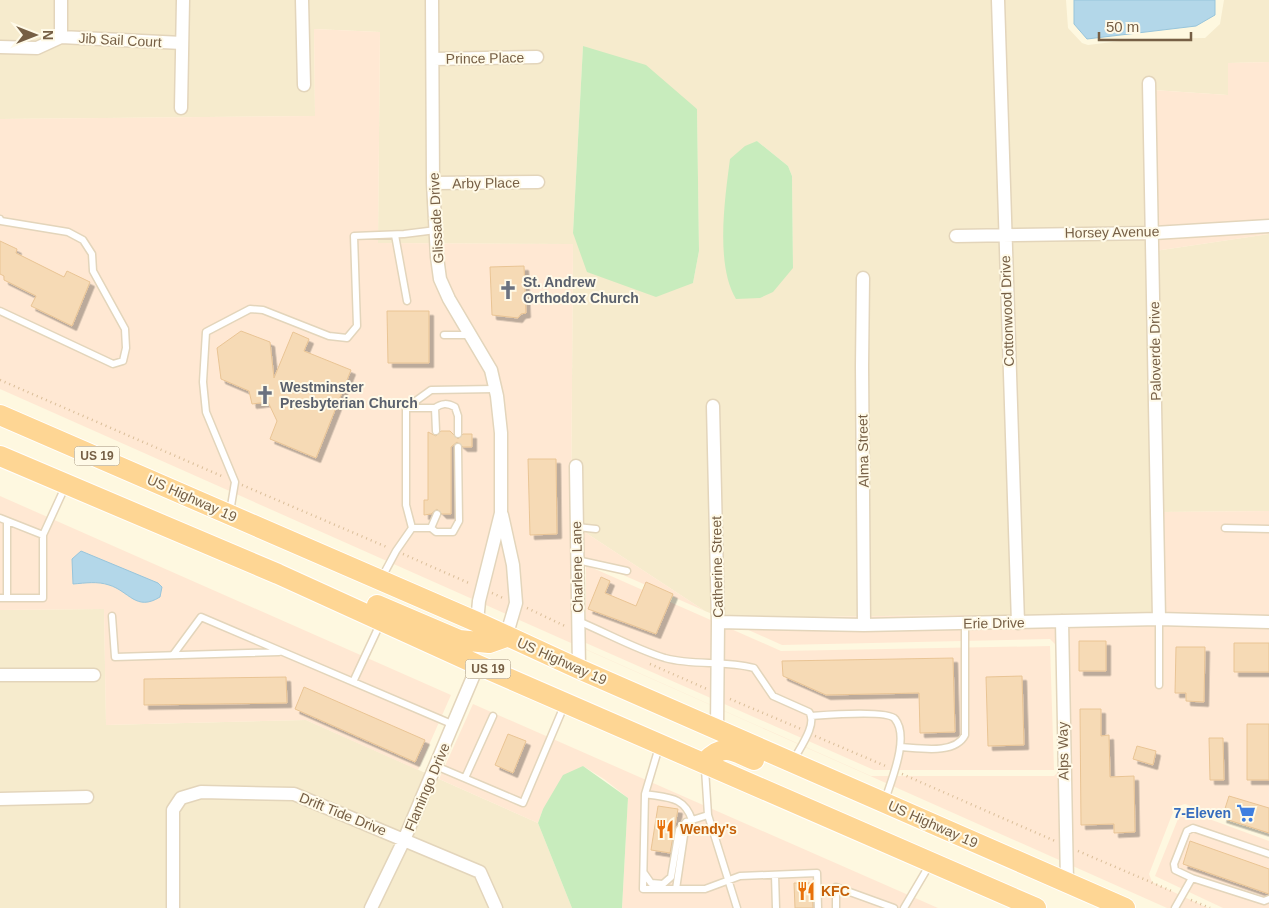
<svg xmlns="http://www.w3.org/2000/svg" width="1269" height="908" font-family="Helvetica,sans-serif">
  <defs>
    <filter id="shadow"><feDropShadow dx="4.5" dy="4.5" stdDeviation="0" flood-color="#0004"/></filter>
  </defs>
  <rect width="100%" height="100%" fill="#fef8e0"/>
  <path fill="#f6ebcd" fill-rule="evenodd" d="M0,0H1066L1068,28L1082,43L1088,45L1137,39L1205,38L1220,24L1224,0H1269V62L1228,63V95L1154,90L1155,251L1269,234V511L1158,512L1168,618L960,615L722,618L705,611L571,523L573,244L378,243L380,32L314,29L315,116L0,119ZM583,46L697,109L699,251L693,283L573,233ZM757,141L788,166L792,176L793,268L725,261L728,177Z
    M104,609L106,725L306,720L538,823L572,908H0V610Z"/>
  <path fill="#ffe8d3" d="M314,29L380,32L378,243L573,244L571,523L705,611L589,560L579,565L583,648L871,776H1054L1061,769L1057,646L1050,639L782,645L722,618L960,615L1167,618L1158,512L1269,511V834L1185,804L1175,807L1149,874L1152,882L1208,908H1167L0,389V119L315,116Z
    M1269,62V234L1155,251L1153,90L1228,95V63Z
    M0,496L451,695L418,770L306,720L106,725L104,609L0,610Z
    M586,565L781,651L1050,646L1054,770H874L586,643Z
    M473,704L938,908H622L628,798L604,779L583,766L543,809L538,823L439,779Z
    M1182,809L1269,841V908H1223L1155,876Z"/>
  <path fill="#c8ecbd" d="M583,46L646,65L697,109L699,251L693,283L656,297L587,272L573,233Z
    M757,141L788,166L792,176L793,268L773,292L760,298L736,299C715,264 725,198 730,159L745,146Z
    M583,766L628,798L622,908H572L538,823L543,809L563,775Z"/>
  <path fill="#b3d7e9" stroke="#98c5db" d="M1074,0H1215V15L1196,26L1087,39L1074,24Z
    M81,551L158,583L162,587L160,597C136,612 129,591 109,585C97,581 86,583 73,584L72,559Z"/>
  <path fill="#f6dab5" stroke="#e9c494" filter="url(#shadow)" d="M0,241L17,249L16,253L64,277L67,271L90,282L72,326L31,306L36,296L4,280V276L0,274Z
    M524,266L526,313L521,314L518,318L492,315L490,267Z
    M387,311H429V363H388Z
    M241,331L270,342L274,378L293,332L309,339L304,351L351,370L316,458L270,439L277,421L268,402L252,404L249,391L221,379L217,348Z
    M441,431H450L458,439L463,434H472V447H463L457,442L451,447V514H442L437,509L431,514L424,515V500H428V432L436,436Z
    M528,459H556L557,534L530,535Z
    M601,577L610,581L605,593L636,606L646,582L673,594L656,634L588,609Z
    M1079,641H1106V671H1079Z
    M1234,643H1269V672H1234Z
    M1176,647H1205L1204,702L1186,701V693H1175Z
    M953,658L955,732L920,733L919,693L826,695L783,676L782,661Z
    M1022,676L1024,745L988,746L986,677Z
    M286,677L287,703L144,705V679Z
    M304,687L425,740L415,762L295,709Z
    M1080,709H1101V736L1109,735L1110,777L1134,776L1135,832L1114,833V824L1081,825Z
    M1247,724H1269V780H1247Z
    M508,734L526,741L513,773L495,765Z
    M1209,738H1223L1224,780H1210Z
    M1137,746L1156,751L1153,765L1133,759Z
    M1229,796L1269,808V833L1222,818Z
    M658,806L678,809L670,853L651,850Z
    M1190,841L1269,869V894L1183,864Z
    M794,883H812L813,908H795Z"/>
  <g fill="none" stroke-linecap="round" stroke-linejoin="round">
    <g stroke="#e3d5bb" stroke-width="9">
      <path id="service" d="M0,219L1,221L68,232L83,240L92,254L93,271L125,329L126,348L123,361L113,364L0,311
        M395,235L407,301
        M444,335H470
        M406,408H435
        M436,431L435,408C442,403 447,403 455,407L458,416V434
        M230,512L235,482L206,412L203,382L206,332L250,309L263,310L329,336L347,338L357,326L354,236L404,234L436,230
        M437,514L431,528L436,532H453L459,521L458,447
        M0,518L43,535
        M7,521V598
        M577,527L596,529
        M412,528L406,505V408L431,390L495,389
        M412,528H431
        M1225,528L1269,529
        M577,560L627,571
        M381,579L396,551L412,528
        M0,598H43V535L65,487
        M112,616L115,657L279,652
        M1159,619V685
        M578,621C607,633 635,649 665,658C694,666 724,660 754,668L773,696L809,712C818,724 799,749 793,761
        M173,655L201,617L454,725
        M353,682L380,624
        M812,716C826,715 888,710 895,719C910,737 891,781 885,800
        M659,747L645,794L643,889H705L740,876L817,873L818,908
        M900,747C919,748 955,755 965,735V623
        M436,766L523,803L564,706
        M705,769L708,815L737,908
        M465,778L493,716
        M645,794C668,798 684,796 692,820
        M644,873L651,883L663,884L671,877L679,830L686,822
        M775,875L776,908
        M1192,878L1175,870L1174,864L1187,831L1193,828L1269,854
        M676,889L686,822L708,815
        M836,908V887L894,908
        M904,908L930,864
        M1175,908L1192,878L1264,901L1269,899"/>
    </g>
    <g stroke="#e3d5bb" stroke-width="15">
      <path id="minor" d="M302,0L304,85
        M432,0L433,183L437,257L440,279L449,299L491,370L497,396L501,433V513L479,601L477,622
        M998,0L1018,623
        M61,37V0
        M0,47L37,48L61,37L182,43
        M433,59L537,57
        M1149,83L1159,619
        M181,108L183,0
        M433,183L538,182
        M956,236L1154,233L1269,226
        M863,278L862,366L864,625
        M713,406L718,622L717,729
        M576,466L579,669
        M502,515L513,565L516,603L506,637
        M1062,621L1067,882
        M718,622L864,625L1159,619L1269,622
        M0,675H94
        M0,799L87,797
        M173,908V810L181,798L201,792L294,794L480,872L496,908
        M371,908L404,840L478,665"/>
    </g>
    <g stroke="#fff" stroke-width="22">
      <path id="trunk" d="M0,415L477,622L579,669L1125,908
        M0,456L278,574L478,665L1036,908
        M377,605L459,640L489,643L506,637
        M705,762C723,743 732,750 754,760"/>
    </g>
    <path stroke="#dabe99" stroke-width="2.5" stroke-dasharray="1 4" stroke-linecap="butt" d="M0,380L224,477
      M242,485L389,548
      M403,554L471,584
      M492,593L503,598
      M527,608L567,627
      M650,664L707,689
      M730,699L801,729
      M815,736L888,767
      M902,774L1055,841
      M1078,851L1174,892
      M1191,900L1210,908"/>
    <use href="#service" stroke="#fff" stroke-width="6"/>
    <use href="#minor" stroke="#fff" stroke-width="12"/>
    <use href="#trunk" stroke="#fed694" stroke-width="20"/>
  </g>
  <defs>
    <g id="church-bare" transform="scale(1.5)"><path d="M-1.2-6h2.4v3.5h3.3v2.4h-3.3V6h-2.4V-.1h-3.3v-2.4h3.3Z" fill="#6b7280" stroke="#fffae8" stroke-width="2.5" paint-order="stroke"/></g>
    <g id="supermarket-bare" transform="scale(1.5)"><path d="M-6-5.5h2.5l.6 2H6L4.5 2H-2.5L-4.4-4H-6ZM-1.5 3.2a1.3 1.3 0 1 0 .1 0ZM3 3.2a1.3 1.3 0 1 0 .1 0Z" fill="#3f7fe0" stroke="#fffae8" stroke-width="2.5" paint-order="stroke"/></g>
    <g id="restaurant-bare" transform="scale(1.5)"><path d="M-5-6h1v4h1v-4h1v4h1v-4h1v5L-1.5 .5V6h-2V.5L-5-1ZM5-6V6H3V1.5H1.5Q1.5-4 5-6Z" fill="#e8710a" stroke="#fffae8" stroke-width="2.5" paint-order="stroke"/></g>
  </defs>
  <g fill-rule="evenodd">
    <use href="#church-bare" x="508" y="290"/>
    <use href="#church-bare" x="265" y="395"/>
    <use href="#supermarket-bare" x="1246" y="813"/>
    <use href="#restaurant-bare" x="665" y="829"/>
    <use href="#restaurant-bare" x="806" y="891"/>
  </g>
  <g text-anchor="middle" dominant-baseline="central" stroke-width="4" stroke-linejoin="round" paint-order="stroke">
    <g fill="#fffae8" stroke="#9f8e76" stroke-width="1">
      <rect x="74.5" y="446.5" width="45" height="19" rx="4"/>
      <rect x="465.5" y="659.5" width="45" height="19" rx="4"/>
    </g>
    <g font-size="12" font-weight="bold" fill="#765f45">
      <text x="97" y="456">US 19</text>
      <text x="488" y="669">US 19</text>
    </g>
    <g font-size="14" fill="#765f45" stroke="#fffae8">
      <text transform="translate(120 40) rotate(3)">Jib Sail Court</text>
      <text transform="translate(485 58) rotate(-1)">Prince Place</text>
      <text transform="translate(486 183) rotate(-1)">Arby Place</text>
      <text transform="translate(436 218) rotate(-93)">Glissade Drive</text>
      <text transform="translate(1112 232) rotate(-1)">Horsey Avenue</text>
      <text transform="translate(1007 311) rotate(-92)">Cottonwood Drive</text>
      <text transform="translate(1155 351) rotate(-91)">Paloverde Drive</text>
      <text transform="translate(863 451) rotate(-91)">Alma Street</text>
      <text transform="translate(192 498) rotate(24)">US Highway 19</text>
      <text transform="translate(577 567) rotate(-91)">Charlene Lane</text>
      <text transform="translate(717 567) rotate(-91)">Catherine Street</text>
      <text transform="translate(994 623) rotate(-1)">Erie Drive</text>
      <text transform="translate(562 661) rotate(24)">US Highway 19</text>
      <text transform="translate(1063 751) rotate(-91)">Alps Way</text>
      <text transform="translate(427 787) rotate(-67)">Flamingo Drive</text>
      <text transform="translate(343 814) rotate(22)">Drift Tide Drive</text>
      <text transform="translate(933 824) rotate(24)">US Highway 19</text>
    </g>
    <g font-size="14" font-weight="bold" fill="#5b616d" stroke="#fffae8" text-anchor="start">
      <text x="523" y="282">St. Andrew<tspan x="523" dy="16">Orthodox Church</tspan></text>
      <text x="280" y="387">Westminster<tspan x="280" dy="16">Presbyterian Church</tspan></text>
    </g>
    <g font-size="14" font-weight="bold" fill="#366cbe" stroke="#fffae8" text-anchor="end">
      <text x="1231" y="813">7-Eleven</text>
    </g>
    <g font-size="14" font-weight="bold" fill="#c56008" stroke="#fffae8" text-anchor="start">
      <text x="680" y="829">Wendy's</text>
      <text x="821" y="891">KFC</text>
    </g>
  </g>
  <g transform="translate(35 35) rotate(90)" stroke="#fffae8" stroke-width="4" paint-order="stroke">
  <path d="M0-4L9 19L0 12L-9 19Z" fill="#765f45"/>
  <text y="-8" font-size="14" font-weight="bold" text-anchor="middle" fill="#765f45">N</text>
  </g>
  <path d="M1099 32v8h92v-8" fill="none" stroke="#765f45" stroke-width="2.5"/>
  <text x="1106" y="32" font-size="15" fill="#765f45" stroke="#fffae8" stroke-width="4" paint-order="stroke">50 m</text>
</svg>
